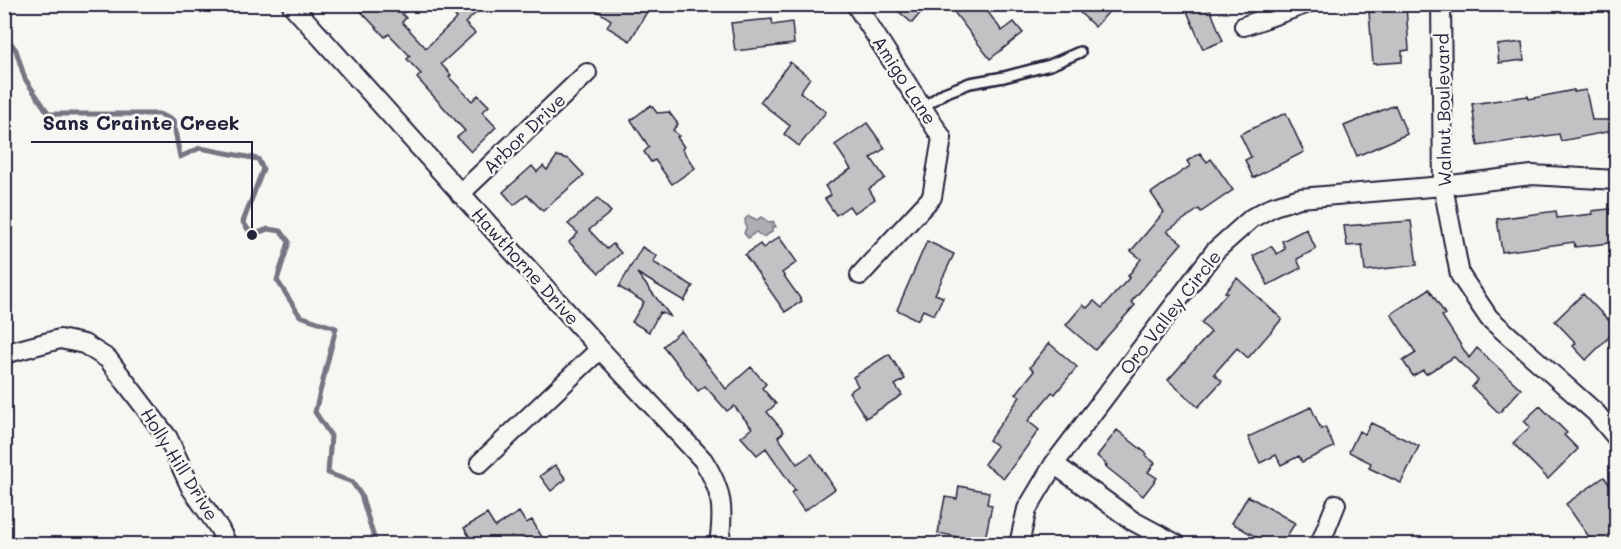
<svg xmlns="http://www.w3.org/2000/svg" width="1621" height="549" font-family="Mali,sans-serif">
  <rect width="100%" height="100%" fill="#f6f6f2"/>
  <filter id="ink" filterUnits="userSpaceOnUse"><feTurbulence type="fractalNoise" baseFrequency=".0167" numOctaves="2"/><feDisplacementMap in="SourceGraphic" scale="12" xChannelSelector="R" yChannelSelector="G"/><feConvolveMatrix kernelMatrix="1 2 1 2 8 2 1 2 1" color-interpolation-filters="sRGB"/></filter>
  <g filter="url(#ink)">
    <path fill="#adadb3" stroke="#757583" stroke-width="1.5" d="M749,216L757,220L761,217L770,223L773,221L776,227H772V232L763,237L756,232L748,238L744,233L746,228L745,219Z"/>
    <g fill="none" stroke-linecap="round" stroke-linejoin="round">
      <path stroke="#757583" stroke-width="5" d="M4,34L16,50L25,79L49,114H159L173,120L180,157L200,148L258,159L263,169L243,222L252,235L268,229L281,231L289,242L277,280L300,316L336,328L315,412L331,436L328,473L352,482L361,495L376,544"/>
    </g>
    <path fill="#c2c2c4" stroke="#22223b" stroke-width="1.5" d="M354,4H412L402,14L406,18L402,22L426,48L457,18L444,4H470L477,12L465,23L475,33L441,64L451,75L449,77L472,101L478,95L489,106L482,112L496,127L471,152L457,137L465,131L417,78L421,74L407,59L410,56L389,34L385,37Z
      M587,4H640L648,10L630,41L607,27L611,20Z
      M890,4H928L912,23Z
      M964,4H982L1002,31L1014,22L1023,33L990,59L954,12Z
      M1071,4H1116L1095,27Z
      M1184,4H1208L1223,41L1203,49Z
      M1406,6L1409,50L1402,51V62L1373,64L1369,12L1387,11L1386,7Z
      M772,19L773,25L792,22L794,44L735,51L731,23Z
      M1522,42L1524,60L1499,63L1497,45Z
      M790,62L810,78L800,92L826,112L799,146L784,134L790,126L760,102Z
      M1574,90V92L1586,90L1592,120H1617V130L1561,141L1559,134L1478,146L1472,104L1528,96L1529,99Z
      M651,105L657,113L669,112L678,124L673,130L679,136L677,137L684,147L682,149L695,168L672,184L655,160L651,162L644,152L649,147L631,120Z
      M1395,105L1407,134L1357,156L1344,126Z
      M1286,113L1304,152L1253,178L1245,160L1251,157L1240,134Z
      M867,123L885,148L871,158L885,178L869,189L875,199L854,213L849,206L836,215L825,199L831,195L825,186L851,169L835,145Z
      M1200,153L1207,162L1211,159L1233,190L1201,212L1199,209L1167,231L1182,243L1131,302L1135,305L1095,350L1066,325L1083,305L1087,308L1094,301L1102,308L1130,277L1128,276L1141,259L1131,251L1164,212L1151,193L1190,166L1187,161Z
      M557,156L569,159L584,175L543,211L527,195L514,205L503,192L532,166L537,172L543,166L547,170Z
      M598,198L611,212L589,230L607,249L613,244L621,253L599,273L569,242L578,233L568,224Z
      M1617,208V242L1575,247L1574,242L1502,252L1497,219L1556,211L1557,218L1593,214L1592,211Z
      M1411,221L1417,265L1365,271L1362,245L1347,246L1344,226Z
      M1306,229L1316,249L1297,259L1301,268L1268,285L1253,256L1271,246L1277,254L1285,249L1282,241Z
      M779,237L797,262L782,273L802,301L785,312L745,255L760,244L763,248Z
      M927,241L954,254L935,294L943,297L934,315L923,310L918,320L897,310Z
      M642,247L657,256L653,262L693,286L684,301L637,273L671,317L660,312L649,332L632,322L644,302L619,287Z
      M1237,278L1282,319L1248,358L1237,348L1214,374L1222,381L1198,407L1168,380L1211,332L1201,323L1227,293L1225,292Z
      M1429,289L1445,314L1442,316L1469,358L1477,348L1521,389L1499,413L1472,387L1478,380L1454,357L1426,374L1423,370L1413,376L1403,361L1416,353L1391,314Z
      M1583,294L1617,329L1586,360L1573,346L1576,343L1555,321Z
      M681,331L726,389L751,367L766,384L762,388L776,404L767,412L784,432L778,437L797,464L812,454L835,489L804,511L791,493L795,490L766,448L757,455L741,437L752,428L734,406L727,411L705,386L698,391L663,346Z
      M1049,343L1077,367L1055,394L1052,392L1028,421L1039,430L1004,478L984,464L997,446L989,440L1020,397L1016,394L1034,371L1030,367Z
      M889,354L905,379L895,385L902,395L866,418L849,392L858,386L853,377Z
      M1540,406L1567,433L1564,435L1578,449L1548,479L1513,443L1530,427L1524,421Z
      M1311,407L1321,429L1325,427L1334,447L1302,462L1299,456L1281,465L1276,455L1260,463L1248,437Z
      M1371,423L1419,446L1401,483L1369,468L1371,463L1349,452L1359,431L1365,434Z
      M1117,430L1147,454L1146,456L1155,463L1148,472L1157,478L1143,496L1105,466L1107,465L1097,456Z
      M555,465L566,479L551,491L540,476Z
      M1604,477L1617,495V544H1594L1566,504Z
      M959,486L989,492L987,504L992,505L984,544H967L968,539L938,533L945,497L957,499Z
      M1248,496L1295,523L1282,544H1268L1232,523Z
      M519,512L526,523L532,520L546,544H531L526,538L515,544H474L464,528L487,514L495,527Z"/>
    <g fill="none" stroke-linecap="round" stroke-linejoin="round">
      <g stroke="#22223b" stroke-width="14">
        <path id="service" d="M922,108L944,93L970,83L1004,77L1050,65L1080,52"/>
      </g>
      <g stroke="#22223b" stroke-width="22">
        <path id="minor" d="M291,4L600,349L703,460C723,491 724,510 719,544
          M1441,4L1443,186L1460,275L1489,318L1596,413L1616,437
          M856,5L942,138L932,197L860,275
          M1244,26L1306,4
          M460,194L587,73
          M4,354L60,339L84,344L108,359L168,438L191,488L219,528L227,544
          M480,463L600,349
          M1054,464L1133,521L1176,544
          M1019,544L1027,509L1054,464L1215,251L1252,218L1274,206L1300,198L1443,186L1532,175L1616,180
          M1320,544L1336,504"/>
      </g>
      <use href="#service" stroke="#f6f6f2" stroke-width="9"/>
      <use href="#minor" stroke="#f6f6f2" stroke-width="18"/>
    </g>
  </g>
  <g text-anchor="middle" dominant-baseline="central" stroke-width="5" stroke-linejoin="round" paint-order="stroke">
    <g font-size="18" fill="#22223b" stroke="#f6f6f2">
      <text transform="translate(905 80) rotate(57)">Amigo Lane</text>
      <text transform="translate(1443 110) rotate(-91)">Walnut Boulevard</text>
      <text transform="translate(524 133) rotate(-44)">Arbor Drive</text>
      <text transform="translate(526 266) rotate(48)">Hawthorne Drive</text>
      <text transform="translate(1170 312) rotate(-52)">Oro Valley Circle</text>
      <text transform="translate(180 464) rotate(58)">Holly Hill Drive</text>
    </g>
  </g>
  <path fill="none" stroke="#22223b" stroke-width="2" d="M252 235L252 142H31"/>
  <circle fill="#22223b" stroke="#f6f6f2" stroke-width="2" cx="252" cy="235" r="6"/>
  <g font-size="20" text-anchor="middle" font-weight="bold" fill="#22223b" stroke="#f6f6f2" stroke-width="5" stroke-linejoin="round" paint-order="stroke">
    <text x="141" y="130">Sans Crainte Creek</text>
  </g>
  <rect width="1621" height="549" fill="none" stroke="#f6f6f2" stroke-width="24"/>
  <rect x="12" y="12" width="1597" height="525" fill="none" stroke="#22223b" stroke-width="2" filter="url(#ink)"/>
</svg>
